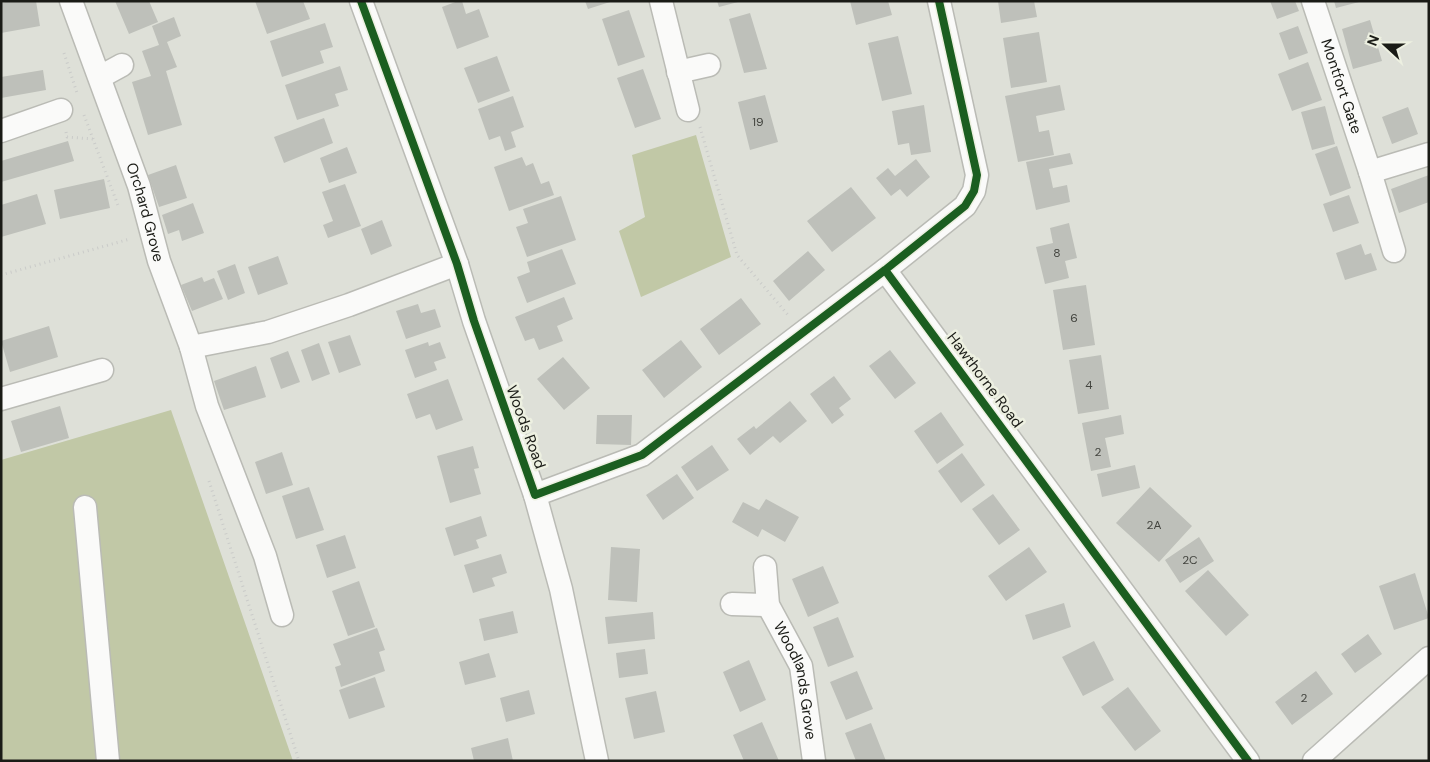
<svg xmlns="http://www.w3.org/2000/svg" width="1430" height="762" font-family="'DM Sans',sans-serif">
  <rect width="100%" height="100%" fill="#dee0d8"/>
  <path fill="#c1c8a6" d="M696,135L731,257L641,297L619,231L645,217L632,155Z
    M171,410L293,761H1V460Z"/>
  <path fill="#bec0ba" d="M10,1H36L40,26L1,33V3Z
    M115,1H149L158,22L129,34Z
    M255,1H303L310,19L267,34Z
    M458,1H462L466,14L479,9L489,37L457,49L442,7Z
    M585,1H610V2L588,9Z
    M717,1H738V2L719,7Z
    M850,1H888L892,15L856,25Z
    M998,1H1034L1037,17L1001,23Z
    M1270,1H1295L1299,11L1277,19Z
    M1334,1H1359V2L1336,8Z
    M629,10L645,57L618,66L602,19Z
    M750,13L767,69L744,73L729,19Z
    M174,17L181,36L167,42L177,67L166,71L182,125L148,135L132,82L151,76L142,51L159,45L152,26Z
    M1370,20L1382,61L1353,69L1342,29Z
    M325,23L333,47L320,51L324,63L282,77L270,41Z
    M1298,26L1308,53L1289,60L1279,33Z
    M1039,32L1047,82L1011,88L1003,38Z
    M898,36L912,94L882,101L868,43Z
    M497,56L510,91L478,103L464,68Z
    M1308,62L1322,100L1292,111L1278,74Z
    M340,66L348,90L335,94L339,106L297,120L285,85Z
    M643,69L661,119L635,128L617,78Z
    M43,70L46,90L1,98V77Z
    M1060,85L1065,110L1036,116L1039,132L1049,130L1054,155L1018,162L1005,96Z
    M765,95L778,142L750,150L738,102Z
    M513,96L524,127L511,132L516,147L505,151L500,136L489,140L478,109Z
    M924,105L931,152L911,155L909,143L898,145L892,111Z
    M1325,106L1335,144L1312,150L1301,112Z
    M1408,107L1418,134L1392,144L1382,117Z
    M324,118L333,143L284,163L274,137Z
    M68,141L74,161L1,182V161Z
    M1337,146L1351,188L1330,196L1315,154Z
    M347,147L357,173L329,183L320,158Z
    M1070,153L1073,164L1049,169L1053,188L1067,185L1070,202L1036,210L1026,162Z
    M522,157L526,166L533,163L541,184L549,181L554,195L509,211L494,167Z
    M916,159L930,177L907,197L900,189L891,196L876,178L888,168L895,176Z
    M176,165L187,198L159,207L148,175Z
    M1429,175V202L1399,213L1391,189Z
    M104,179L110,208L60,219L54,190Z
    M345,184L361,226L328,238L323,225L333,221L322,192Z
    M851,187L876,218L832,252L807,221Z
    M37,194L46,224L1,237V205Z
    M1349,195L1359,223L1333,232L1323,204Z
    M561,196L576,240L527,257L516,227L528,223L523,209Z
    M193,203L204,233L182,241L179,230L168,234L162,215Z
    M382,220L392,246L371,255L361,229Z
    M1069,223L1077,258L1065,261L1069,278L1045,284L1036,247L1053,243L1050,228Z
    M1361,244L1365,255L1371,253L1377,270L1345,280L1336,253Z
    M562,249L576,284L527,303L517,277L530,272L527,262Z
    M808,251L825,270L789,301L773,281Z
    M278,256L288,284L258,295L248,267Z
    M235,264L245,293L228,300L217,271Z
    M202,277L204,282L214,278L223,299L192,311L181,285Z
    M1086,285L1095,345L1063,350L1053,290Z
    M564,297L573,319L557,326L563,341L539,350L534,338L525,341L515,317Z
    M741,298L761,324L719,355L700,329Z
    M418,304L421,313L435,309L441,327L406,339L396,311Z
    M49,326L58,357L10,372L1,341Z
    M350,335L361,365L339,373L328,342Z
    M681,340L702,367L664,398L642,370Z
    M428,342L429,346L440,342L446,358L434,362L437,370L415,378L405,350Z
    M319,343L330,374L312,381L301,350Z
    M890,350L916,383L895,399L869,366Z
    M288,351L300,382L281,389L270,358Z
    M1101,355L1109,409L1078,414L1069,360Z
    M563,357L590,388L564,410L537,379Z
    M256,366L266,397L224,410L214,381Z
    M834,376L851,399L839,408L844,415L832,424L810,394Z
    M448,379L463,420L436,430L430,414L416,419L407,394Z
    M790,401L807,421L780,443L773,436L750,455L737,439L754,426L756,429Z
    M60,406L69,438L21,452L11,421Z
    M941,412L964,445L937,464L914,431Z
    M597,415H632L631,445L596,444Z
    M1121,415L1124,434L1105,438L1111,467L1091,471L1082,423Z
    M712,445L729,470L697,491L681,467Z
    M473,446L479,468L474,469L481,494L450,503L437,456Z
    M282,452L293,485L266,494L255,462Z
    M962,453L985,485L961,503L938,471Z
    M1135,465L1140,488L1102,497L1097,474Z
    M677,474L694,498L663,520L646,495Z
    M309,487L324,530L296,539L282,496Z
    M1150,487L1192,526L1159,562L1116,523Z
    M993,494L1020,530L999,545L972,509Z
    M766,499L799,517L785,542L762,529L758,537L732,522L743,502L759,510Z
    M481,516L487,536L476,540L479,548L454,556L445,528Z
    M345,535L356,568L327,578L316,545Z
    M1199,537L1214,561L1180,583L1165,560Z
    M611,547L640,549L637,602L608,600Z
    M1029,547L1047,572L1006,601L988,576Z
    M501,554L507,573L492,578L495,586L473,593L464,565Z
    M823,566L839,603L808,617L792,579Z
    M1208,570L1249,615L1226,636L1185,591Z
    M1415,573L1429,618L1394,630L1379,586Z
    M359,581L375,627L348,636L332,591Z
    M1064,603L1071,627L1033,640L1025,615Z
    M513,611L518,633L484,641L479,619Z
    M653,612L655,639L608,644L605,617Z
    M838,617L854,657L828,667L813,627Z
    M377,628L385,650L379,652L385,671L341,687L335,667L341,665L333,644Z
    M1368,634L1382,654L1355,673L1341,654Z
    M1094,641L1114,680L1083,696L1062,657Z
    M645,649L648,674L619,678L616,653Z
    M489,653L496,677L465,685L459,662Z
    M749,660L766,700L740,712L723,672Z
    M857,671L873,709L846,720L830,682Z
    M1316,671L1333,694L1292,725L1275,702Z
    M375,677L385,707L349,719L339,690Z
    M1128,687L1161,731L1135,751L1101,707Z
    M529,690L535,714L506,722L500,698Z
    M656,691L665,732L634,739L625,698Z
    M762,722L779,761H744L733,735Z
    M871,723L886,761H856L845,733Z
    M508,738L513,761H474L471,748Z"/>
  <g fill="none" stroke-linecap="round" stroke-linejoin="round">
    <g stroke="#babbb5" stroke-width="25">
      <g id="minor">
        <path id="s1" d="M71,1L139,186L159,261L191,347"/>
        <path d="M361,1L457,264L474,321L535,495L642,455L885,270L965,206L974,191L977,175L939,1"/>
        <path d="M661,1L688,110"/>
        <path id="s2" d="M1313,1L1370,172L1429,154"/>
        <path d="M678,72L709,65"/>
        <path d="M100,77L122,65"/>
        <path d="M1,131L61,110"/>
        <path d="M1370,172L1394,251"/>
        <path d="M885,270L1248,761"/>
        <path d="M1,399L102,370"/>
        <path d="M535,495L561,589L597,761"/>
        <path d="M85,507L108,761"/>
        <path id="s3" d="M765,567L768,605L801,666L814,761"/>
        <path d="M732,604L768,605"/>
        <path d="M282,615L265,556L207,406L191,347L268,332L349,305L457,264"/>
        <path d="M1314,761L1429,658"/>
      </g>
    </g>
    <path stroke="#cacbc9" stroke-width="3" stroke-dasharray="1 4" stroke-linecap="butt" d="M64,53L77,93
      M84,115L119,208
      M700,127L737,255L788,315
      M66,132L67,137L93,139
      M1,275L130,239
      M209,481L299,761"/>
    <use href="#minor" stroke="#fafaf9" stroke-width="22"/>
    <g stroke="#edf0e1" stroke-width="11">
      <path id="cycleway" d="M361,1L457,264L474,321L535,495L642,455L885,270L965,206L974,191L977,175L939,1
        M885,270L1248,761"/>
    </g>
    <use href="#cycleway" stroke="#1b5e20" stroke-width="8"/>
  </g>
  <g text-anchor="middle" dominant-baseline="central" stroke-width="5" stroke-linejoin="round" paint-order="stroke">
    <g font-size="12" fill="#43443f">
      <text x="758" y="122">19</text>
      <text x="1057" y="253">8</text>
      <text x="1074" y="318">6</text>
      <text x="1089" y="385">4</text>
      <text x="1098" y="452">2</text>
      <text x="1154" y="525">2A</text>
      <text x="1190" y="560">2C</text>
      <text x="1304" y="698">2</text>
    </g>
    <g font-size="15" fill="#1a1b16" stroke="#edf0e1">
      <text stroke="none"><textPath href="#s2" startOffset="90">Montfort Gate</textPath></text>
      <text stroke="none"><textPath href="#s1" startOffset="224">Orchard Grove</textPath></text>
      <text transform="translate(985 380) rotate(53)">Hawthorne Road</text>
      <text transform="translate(526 427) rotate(70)">Woods Road</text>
      <text stroke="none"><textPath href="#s3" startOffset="120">Woodlands Grove</textPath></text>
    </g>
  </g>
  <rect width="1430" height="762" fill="none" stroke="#1a1b16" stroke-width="5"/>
  <g transform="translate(1385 45) rotate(291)" stroke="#edf0e1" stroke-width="4" paint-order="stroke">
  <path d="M0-4L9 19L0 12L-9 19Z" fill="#1a1b16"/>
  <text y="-8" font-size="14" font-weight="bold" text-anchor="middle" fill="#1a1b16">N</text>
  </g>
</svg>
